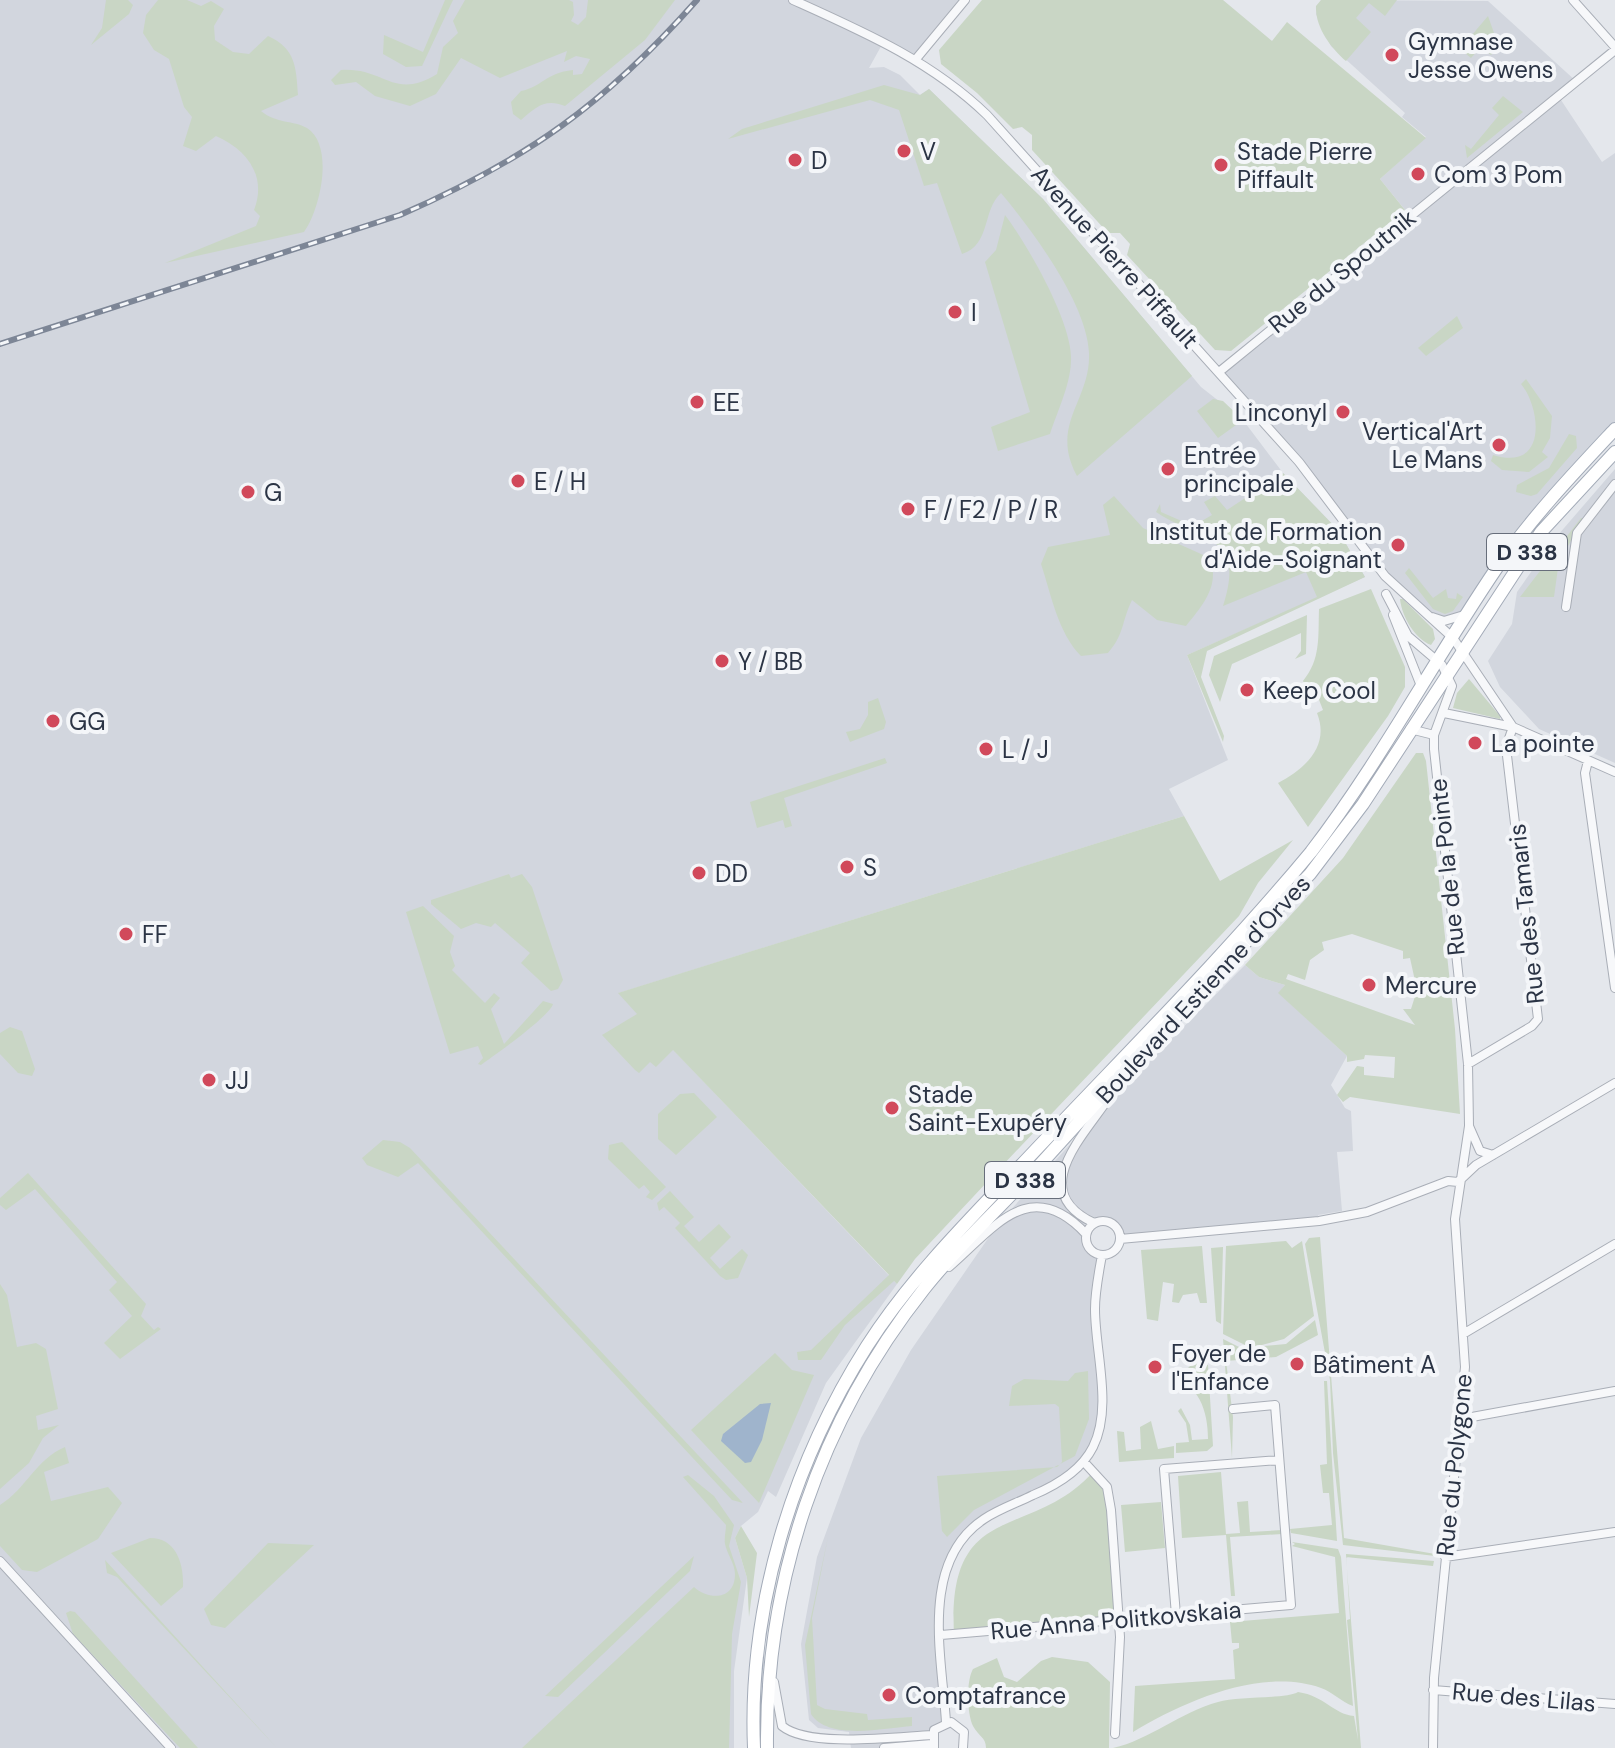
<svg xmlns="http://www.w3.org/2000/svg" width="1615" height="1748" font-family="'DM Sans',sans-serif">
  <rect width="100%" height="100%" fill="#e4e7ec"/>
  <path fill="#d2d6de" d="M0,0H965L916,59L884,41L869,68L884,67L900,75L920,95L929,89L1043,199L1201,387L1243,420L1283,473L1338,530L1365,577L1187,655L1228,760L1169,789L1184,816L619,993L897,1284L826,1383L776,1497L768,1491L758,1512L741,1526L735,1538L747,1578L734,1671V1748H0Z
    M1321,0L1488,1L1577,82L1559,97L1602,162L1615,153V429L1543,507L1469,612L1441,621L1385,576L1299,462L1219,372L1410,216L1380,179L1426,137L1402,117L1405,113L1331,46L1316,14Z
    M1615,469V763L1539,729L1500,687L1488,661L1512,624L1517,592L1552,542Z
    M1245,965L1259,977L1285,985L1279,993L1347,1056L1331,1085L1345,1108L1351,1111L1353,1151L1337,1152L1342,1211L1318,1215L1319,1221L1120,1239L1112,1223L1100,1221L1090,1226L1086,1234L1088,1246L1102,1255L1098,1282L1102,1414L1098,1436L1068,1476L1001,1509L961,1539L939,1598L946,1722L938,1725L934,1748H851L849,1732L818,1728L809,1720L801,1644L817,1557L861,1438L911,1350L998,1224L1102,1109Z"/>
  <path fill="#c9d6c5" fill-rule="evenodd" d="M106,0H128L133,5L129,14L91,45L102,28Z
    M158,0H187L201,6L211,1L224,9L214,26L215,40L233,52L249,54L268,36C296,49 296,67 298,95L261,111C277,124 293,120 307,128C335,146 320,210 304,232L165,263L256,226L260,216L254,210C267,177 248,150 216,136L196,151L183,146L192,117L184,107L169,59L154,50L143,33L146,15Z
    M445,0H453L422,66L406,67L383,54L384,35L423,52Z
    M465,0H569L573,2L574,15L571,21L578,25L586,17L588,0H675L645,40L565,106C545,98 536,107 521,120L513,114L511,102L521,91C542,87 545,73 573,70V75L582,74L590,59L576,56L564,62L567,51L500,78L461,58L436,94L410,106L375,96L356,82L335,85L331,80L341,70C385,67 393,101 437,74L443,47L458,33L453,21Z
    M982,0H1223L1272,41L1287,22L1426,138L1380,179L1405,210L1231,351L1215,350L1127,255L1130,244L1120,233H1108L1032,150V135L1022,127L1013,129L977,93L941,64L939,50Z
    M1321,0H1397L1385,16L1369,3L1356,18L1371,32L1346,61C1331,48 1315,27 1316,6Z
    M1488,16L1499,47L1491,55L1481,47L1471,58L1460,49Z
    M884,85L920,95L929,89L1043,199L1192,376L1077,476C1049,424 1091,401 1089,353C1087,303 1031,229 1001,193C982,210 991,245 962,254L937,183L924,186L899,110L870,100L728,139L742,129Z
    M1503,96L1523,112L1467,158L1465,145L1471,149L1499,115L1492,108Z
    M1005,215C1027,244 1070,319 1071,356C1072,382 1058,409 1050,434L998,451L991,427L1030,412L985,262L996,250Z
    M1457,316L1463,328L1426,356L1418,348Z
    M1526,379L1552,416L1550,438L1542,452L1548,457L1529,472L1502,470L1491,461L1493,455C1548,472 1541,408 1521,384Z
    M1213,399L1223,401L1243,420L1218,438L1197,411Z
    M1569,434L1576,436L1577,448L1537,494L1531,496L1516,492L1517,485L1549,468Z
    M1283,473L1338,530L1365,577L1207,651L1201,677L1224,736L1223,742L1187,655L1317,597L1306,572L1223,606C1246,534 1203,543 1156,512L1160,504L1161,512L1193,526L1212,515L1204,502L1215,496L1227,510Z
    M1114,496L1143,528L1210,558C1220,586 1203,605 1186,626L1157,620L1132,600C1121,623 1125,633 1108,653L1081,656C1058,633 1051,594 1041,564L1048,547L1110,535L1103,505Z
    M1581,518H1584L1568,546H1561L1554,597H1520Z
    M1409,568L1433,598L1446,589L1448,598L1456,599L1457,593L1463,597L1453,611L1445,614L1433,609L1405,573Z
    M1371,589L1405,667V687L1388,716L1308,827L1278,783C1306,768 1330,746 1317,713L1323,710L1314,687L1307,689L1303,681C1321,659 1318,637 1319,609Z
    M1403,599L1433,629L1435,639L1431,645C1415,639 1402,617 1400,599Z
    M1307,615L1306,654L1295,659L1301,651V633L1232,664L1220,702L1209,675L1214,656Z
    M1469,679L1500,716V719L1453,708L1457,693Z
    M878,698L886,722L884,729L850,742L846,732L860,729L868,715V702Z
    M1416,753H1423L1426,761L1455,1029L1460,1114L1350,1097L1343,1102L1337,1095L1357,1066L1364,1067V1075L1394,1078L1395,1057L1365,1055L1364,1059L1347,1062V1056L1278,993L1285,985L1259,977L1245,965L1343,858ZM1352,934L1403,951V959L1410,958L1417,990L1411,1009H1403L1415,1025L1286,979L1288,974L1305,980L1310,960L1324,950L1322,942Z
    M885,758L887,763L784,798L792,826L785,828L783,820L757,828L750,802Z
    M1184,816L1220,881L1293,840L1258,883L1239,916L1002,1166L915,1259L897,1284L894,1281L845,1325L821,1360H798L797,1352L811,1350L889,1275L673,1050L656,1067L650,1062L639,1073L635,1070L602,1035L637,1014L618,993Z
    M509,874L511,878L522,874L532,887L563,980L558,989L551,991L521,963L530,953L495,923L491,927L476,923L461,929L431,904V900Z
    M423,906L454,936L450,952L455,966L452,970L485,1003L494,993L500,998L491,1009L504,1044L543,1001L553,1004C550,1016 495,1055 481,1065L478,1064L483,1058L478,1046L450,1054L406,912Z
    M10,1027L22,1031L35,1069L32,1076L18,1073L0,1054V1033Z
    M694,1093L717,1117L676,1155L658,1139V1114L680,1094Z
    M383,1140L400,1142L410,1148L743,1503L732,1500L418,1163L398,1177L367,1165L362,1158Z
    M622,1142L666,1187L652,1200L646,1197L650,1192L644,1185L639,1189L608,1159L609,1145Z
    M28,1173L146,1304L141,1316L154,1330L158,1327L161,1329L120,1359L104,1343L132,1316L109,1290L117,1282L35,1189L6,1210L0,1205V1198Z
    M670,1191L694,1217L684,1226L699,1242L719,1224L731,1237L710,1258L720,1269L742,1249L748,1255L738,1278L726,1280L720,1276L675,1228L680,1223L664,1207L659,1211L657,1203Z
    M1320,1237L1344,1538L1435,1554V1556L1343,1545L1333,1453L1330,1380L1305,1244L1309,1238Z
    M1286,1241L1292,1248L1302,1241L1314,1316L1284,1339L1251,1348L1223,1334L1226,1246Z
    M1202,1246L1207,1303H1200L1197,1293L1183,1295L1179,1303L1172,1302L1174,1284L1163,1282L1158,1321L1147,1319L1141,1250Z
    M1223,1247L1221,1324L1216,1321L1211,1248Z
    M0,1284L7,1295L17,1347L36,1343L46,1349L58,1409L36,1416L38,1430L59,1425L43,1438L29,1463L0,1489Z
    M1315,1320L1318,1335L1276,1357L1226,1361L1233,1417L1232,1458L1223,1339L1251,1353L1264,1346L1286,1344Z
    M775,1353L792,1370L814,1375L759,1503L691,1430Z
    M1197,1359L1208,1365L1213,1446L1207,1451L1176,1453V1443L1189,1442L1186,1423L1178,1411L1181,1408L1190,1425L1192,1440L1208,1439C1208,1411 1199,1383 1169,1377V1371L1186,1370Z
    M1088,1371L1089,1419L1075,1456L974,1510L947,1537L942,1531L937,1476L1057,1467L1062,1462L1059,1407L1055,1404L1009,1406L1012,1386L1024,1379L1068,1381L1075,1373Z
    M1324,1381H1327L1337,1541L1291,1533L1290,1529L1332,1525L1329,1493H1323L1320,1465L1327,1464Z
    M1151,1421L1158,1449L1174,1446V1458L1119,1462L1117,1431L1124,1432L1126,1451L1141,1449L1140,1427Z
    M65,1447L69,1463L44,1472L51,1501L108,1487L122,1503L98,1539L37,1572L22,1570L0,1546V1505C26,1489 36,1459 65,1447Z
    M1094,1471L1107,1487L1119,1620L954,1634C947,1497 1031,1542 1094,1471Z
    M1221,1472L1226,1534L1240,1533L1237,1502L1248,1501L1250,1532L1282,1530V1534L1230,1537L1235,1596H1231L1226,1535L1182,1538L1178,1476Z
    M688,1475L714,1496L734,1525L729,1546L741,1582L732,1634L729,1748H522L694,1587C708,1600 735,1601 735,1574C735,1564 727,1554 725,1544C724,1537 726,1531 726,1525L683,1477Z
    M1161,1502L1165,1548L1125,1552L1121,1505Z
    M741,1526L757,1553L749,1617L747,1578L735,1538Z
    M828,1537L812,1618L817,1705L825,1709L867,1714L868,1720L912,1717V1726C885,1728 828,1741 811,1714L805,1645Z
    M150,1538C177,1538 184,1565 183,1587L161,1606L111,1553Z
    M1292,1542L1338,1549L1341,1557L1353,1706C1341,1702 1333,1692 1321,1688C1261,1667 1183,1702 1133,1732L1135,1686L1235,1679L1233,1650L1239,1648V1643H1232L1230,1622L1339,1613L1335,1557L1292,1546L1295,1544Z
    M268,1543L314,1545L225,1628L211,1625L204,1609Z
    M1346,1554L1434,1561L1433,1566L1346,1557L1361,1748H1113C1149,1740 1181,1712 1218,1702C1238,1696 1288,1699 1298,1692C1325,1696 1333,1714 1354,1716L1358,1740L1347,1620L1350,1619Z
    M694,1556L690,1571L558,1697L545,1696Z
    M105,1560L277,1748L117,1577L107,1573Z
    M70,1611L75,1612L198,1748H180L73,1634L66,1613Z
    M1052,1657L1088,1662L1110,1682L1109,1748H986C986,1737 978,1736 973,1726C967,1714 966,1681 973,1669L997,1658L1004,1677L1017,1682L1041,1661Z"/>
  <path fill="#9fb4cc" d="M771,1403L762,1440L751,1462L745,1463L721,1441L723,1434L760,1404Z"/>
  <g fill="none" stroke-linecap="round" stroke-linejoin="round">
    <g stroke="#a9aeb7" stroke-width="10">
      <path id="street" d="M793,0C864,32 931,61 987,115L1299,462L1385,576L1453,638L1513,727
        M1573,0L1615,47
        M916,59L965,0
        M1219,372L1615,50
        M1386,594L1408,636L1442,665L1452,686L1434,735V749L1468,1064L1469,1126L1480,1151L1493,1155
        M1566,607L1577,533L1615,484
        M1393,615L1421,686
        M1432,617L1444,621L1464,615
        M1444,713L1513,727L1615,772
        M1410,729L1434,735
        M1588,761L1585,773L1615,988
        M1468,1064L1532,1026L1538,1019L1506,747L1513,727
        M1459,1181L1476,1165L1615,1083
        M1086 1238a17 17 0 1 1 34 0a17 17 0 1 1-34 0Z
        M1094,1223C1023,1190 1089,1131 1112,1093
        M1120,1239L1319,1221L1367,1212L1448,1181L1458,1182
        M949,1267C994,1228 1030,1174 1086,1234
        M1463,1334L1615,1244
        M1461,1419L1615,1391
        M1084,1462L1107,1487L1111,1510L1120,1637L1115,1734
        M1445,1557L1615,1532
        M0,1561L171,1748
        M1176,1615L1164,1469L1279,1460
        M941,1635L1291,1605L1275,1405L1233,1409
        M774,1682L782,1726C809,1748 894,1737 932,1735
        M1433,1690L1615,1704
        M946,1722C942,1657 919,1562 984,1519C999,1509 1017,1503 1033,1495C1057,1485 1081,1471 1093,1447C1113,1407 1095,1352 1095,1309C1095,1291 1099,1272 1102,1255
        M884,1748L932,1744
        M934,1748V1730L951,1722L964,1732L963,1748
        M1433,1748L1434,1678L1465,1367L1455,1219L1469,1126"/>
    </g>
    <g stroke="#a3abb8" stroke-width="14">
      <path id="primary" d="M754,1748C748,1607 792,1464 867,1346C911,1277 972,1217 1028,1158C1123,1057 1223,958 1311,852C1380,762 1433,662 1496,569C1531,518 1573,474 1615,429
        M767,1748C765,1581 820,1420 924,1289C961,1242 1007,1201 1047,1157C1134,1061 1222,967 1310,874L1363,804L1541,532L1615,452"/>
    </g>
    <use href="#street" stroke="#f7f8fa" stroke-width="8"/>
    <use href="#primary" stroke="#fff" stroke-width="12"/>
    <g stroke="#7d8696" stroke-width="6">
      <path id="rail" d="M0,344L400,215C528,159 605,104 697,0"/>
    </g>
    <use href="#rail" stroke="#f4f6f9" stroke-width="3" stroke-dasharray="9" stroke-linecap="butt"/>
  </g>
  <g fill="#d1495b" stroke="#f4f6f9" stroke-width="3">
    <circle cx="1392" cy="55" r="8"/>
    <circle cx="904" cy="151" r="8"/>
    <circle cx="795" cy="160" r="8"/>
    <circle cx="1221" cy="165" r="8"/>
    <circle cx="1418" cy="174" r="8"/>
    <circle cx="955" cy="312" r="8"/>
    <circle cx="697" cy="402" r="8"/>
    <circle cx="1343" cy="412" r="8"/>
    <circle cx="1499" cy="445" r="8"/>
    <circle cx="1168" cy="469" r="8"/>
    <circle cx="518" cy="481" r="8"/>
    <circle cx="248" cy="492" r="8"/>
    <circle cx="908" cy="509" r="8"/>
    <circle cx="1398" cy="545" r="8"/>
    <circle cx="722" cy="661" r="8"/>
    <circle cx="1247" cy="690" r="8"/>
    <circle cx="53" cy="721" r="8"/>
    <circle cx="1475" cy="743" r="8"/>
    <circle cx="986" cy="749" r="8"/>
    <circle cx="847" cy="867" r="8"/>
    <circle cx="699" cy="873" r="8"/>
    <circle cx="126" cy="934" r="8"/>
    <circle cx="1369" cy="985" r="8"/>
    <circle cx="209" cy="1080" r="8"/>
    <circle cx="892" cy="1108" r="8"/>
    <circle cx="1297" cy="1364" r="8"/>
    <circle cx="1155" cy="1367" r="8"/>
    <circle cx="889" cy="1695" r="8"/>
  </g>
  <g text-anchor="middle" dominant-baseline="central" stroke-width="8" stroke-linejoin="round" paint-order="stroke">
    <g fill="#f4f6f9" stroke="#676e7b" stroke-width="2">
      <rect x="1487" y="534" width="80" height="36" rx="6"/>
      <rect x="985" y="1162" width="80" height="36" rx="6"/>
    </g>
    <g font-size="22" font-weight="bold" fill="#2b3445">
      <text x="1527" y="552">D 338</text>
      <text x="1025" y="1180">D 338</text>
    </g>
    <g font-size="24" fill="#2b3445" stroke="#f4f6f9" text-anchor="start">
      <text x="1408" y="41">Gymnase<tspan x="1408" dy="28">Jesse Owens</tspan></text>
      <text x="920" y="151">V</text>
      <text x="1237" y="151">Stade Pierre<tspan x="1237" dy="28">Piffault</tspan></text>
      <text x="811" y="160">D</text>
      <text x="1434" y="174">Com 3 Pom</text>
      <text x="971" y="312">I</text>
      <text x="713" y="402">EE</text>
      <text x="1327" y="412" text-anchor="end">Linconyl</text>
      <text x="1483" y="431" text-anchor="end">Vertical'Art<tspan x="1483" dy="28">Le Mans</tspan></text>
      <text x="1184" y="455">Entrée<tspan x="1184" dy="28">principale</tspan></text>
      <text x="534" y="481">E / H</text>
      <text x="264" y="492">G</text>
      <text x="924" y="509">F / F2 / P / R</text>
      <text x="1382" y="531" text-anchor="end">Institut de Formation<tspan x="1382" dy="28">d'Aide-Soignant</tspan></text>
      <text x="738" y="661">Y / BB</text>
      <text x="1263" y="690">Keep Cool</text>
      <text x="69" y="721">GG</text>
      <text x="1491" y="743">La pointe</text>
      <text x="1002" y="749">L / J</text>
      <text x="863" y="867">S</text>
      <text x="715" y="873">DD</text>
      <text x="142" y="934">FF</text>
      <text x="1385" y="985">Mercure</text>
      <text x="225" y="1080">JJ</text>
      <text x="908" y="1094">Stade<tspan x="908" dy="28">Saint-Exupéry</tspan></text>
      <text x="1171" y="1353">Foyer de<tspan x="1171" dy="28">l'Enfance</tspan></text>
      <text x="1313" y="1364">Bâtiment A</text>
      <text x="905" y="1695">Comptafrance</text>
    </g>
    <g font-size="24" fill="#2b3445" stroke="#f4f6f9">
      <text transform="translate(1115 257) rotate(48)">Avenue Pierre Piffault</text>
      <text transform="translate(1342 271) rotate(-39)">Rue du Spoutnik</text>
      <text transform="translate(1447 867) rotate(-96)">Rue de la Pointe</text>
      <text transform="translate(1526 914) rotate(-96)">Rue des Tamaris</text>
      <text transform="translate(1203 989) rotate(-47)">Boulevard Estienne d'Orves</text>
      <text transform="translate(1454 1465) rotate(-84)">Rue du Polygone</text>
      <text transform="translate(1116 1620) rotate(-5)">Rue Anna Politkovskaia</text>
      <text transform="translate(1524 1697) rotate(5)">Rue des Lilas</text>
    </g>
  </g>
</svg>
